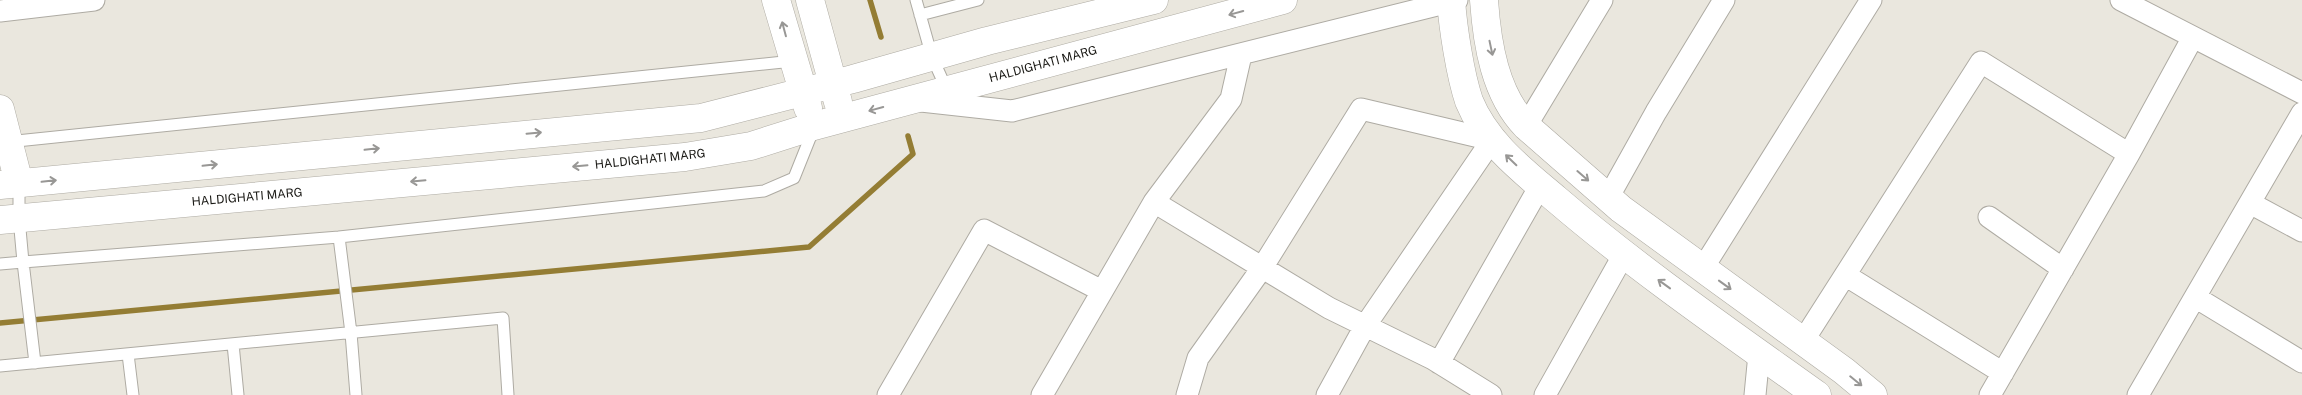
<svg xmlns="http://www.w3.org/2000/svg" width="2302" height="395" font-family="'Public Sans',sans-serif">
  <rect width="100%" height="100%" fill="#eae7de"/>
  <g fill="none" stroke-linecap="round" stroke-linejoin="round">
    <path stroke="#947d34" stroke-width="5.5" d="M870,0L881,37
      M0,323L809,247L913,154L908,136"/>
    <g stroke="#aeaba3" stroke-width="13">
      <path id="service" d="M916,0L932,57L947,90
        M920,15L978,0
        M7,142L793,61
        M339,237L351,333L356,395
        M0,264L23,262L19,218V183
        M233,344L238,395
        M128,354L133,395
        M35,363L23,262L339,237L764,191L794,178L814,128
        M0,366L503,318L508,395"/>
    </g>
    <g stroke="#aeaba3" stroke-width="23">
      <path id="minor" d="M2121,0L2302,93
        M0,11L94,0
        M921,101L1012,111L1457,0
        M1526,126L1602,0
        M1608,198L1656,112L1724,0
        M1154,202L1329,308L1433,359L1491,395
        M2250,203L2302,231
        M1989,217L2063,269
        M1703,268L1871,0
        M1845,275L2003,373
        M2195,297L2302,362
        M1803,341L1981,62L2129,154
        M1439,363L1540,186
        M888,395L984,230L1102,291
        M1042,395L1154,202L1231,99L1241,55
        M1187,395L1198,358L1262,268L1361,109L1492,140L1365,326L1327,395
        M1545,395L1624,254
        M1755,395L1759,354
        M1990,395L2129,154L2193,37
        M2138,395L2302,113"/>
    </g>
    <g stroke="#aeaba3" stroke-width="29">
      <path id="tertiary" d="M776,0L808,108
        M810,0L838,102
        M1451,0C1453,28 1460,74 1469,101C1486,143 1523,171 1556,199C1639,270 1729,332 1817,395
        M1484,0C1487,44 1495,94 1526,126L1621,209L1844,371L1873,395
        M0,109L19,183
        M0,185L701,118L853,79L987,41L1154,0
        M0,220L685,157L751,146L814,126L1283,0"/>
    </g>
    <use href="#service" stroke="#fff" stroke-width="11"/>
    <use href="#minor" stroke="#fff" stroke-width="21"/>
    <use href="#tertiary" stroke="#fff" stroke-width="28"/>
  </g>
  <defs><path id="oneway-shaft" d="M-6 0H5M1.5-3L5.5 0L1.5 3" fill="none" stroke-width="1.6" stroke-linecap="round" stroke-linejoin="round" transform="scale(1.25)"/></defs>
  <g stroke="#989795">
    <use href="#oneway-shaft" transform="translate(1236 13) rotate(165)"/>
    <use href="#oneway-shaft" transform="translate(784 29) rotate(-105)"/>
    <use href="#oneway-shaft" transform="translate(1491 48) rotate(78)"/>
    <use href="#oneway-shaft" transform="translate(876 109) rotate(165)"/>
    <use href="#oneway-shaft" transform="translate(534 133) rotate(-5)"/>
    <use href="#oneway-shaft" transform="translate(372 149) rotate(-6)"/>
    <use href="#oneway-shaft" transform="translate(1511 160) rotate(-136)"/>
    <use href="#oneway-shaft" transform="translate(210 165) rotate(-6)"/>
    <use href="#oneway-shaft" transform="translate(580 166) rotate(175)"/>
    <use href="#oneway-shaft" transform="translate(1583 176) rotate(41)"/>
    <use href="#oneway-shaft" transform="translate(49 181) rotate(-6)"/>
    <use href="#oneway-shaft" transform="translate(418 181) rotate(175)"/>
    <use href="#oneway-shaft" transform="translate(1664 284) rotate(-144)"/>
    <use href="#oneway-shaft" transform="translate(1725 285) rotate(36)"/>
    <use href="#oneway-shaft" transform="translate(1856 381) rotate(39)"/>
  </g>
  <g text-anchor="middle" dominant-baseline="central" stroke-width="4" stroke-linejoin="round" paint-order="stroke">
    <g font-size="12" fill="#191814" stroke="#fff">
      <text transform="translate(1043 64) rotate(-15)">HALDIGHATI MARG</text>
      <text transform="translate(650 159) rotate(-6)">HALDIGHATI MARG</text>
      <text transform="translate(247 197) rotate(-5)">HALDIGHATI MARG</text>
    </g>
  </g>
</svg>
